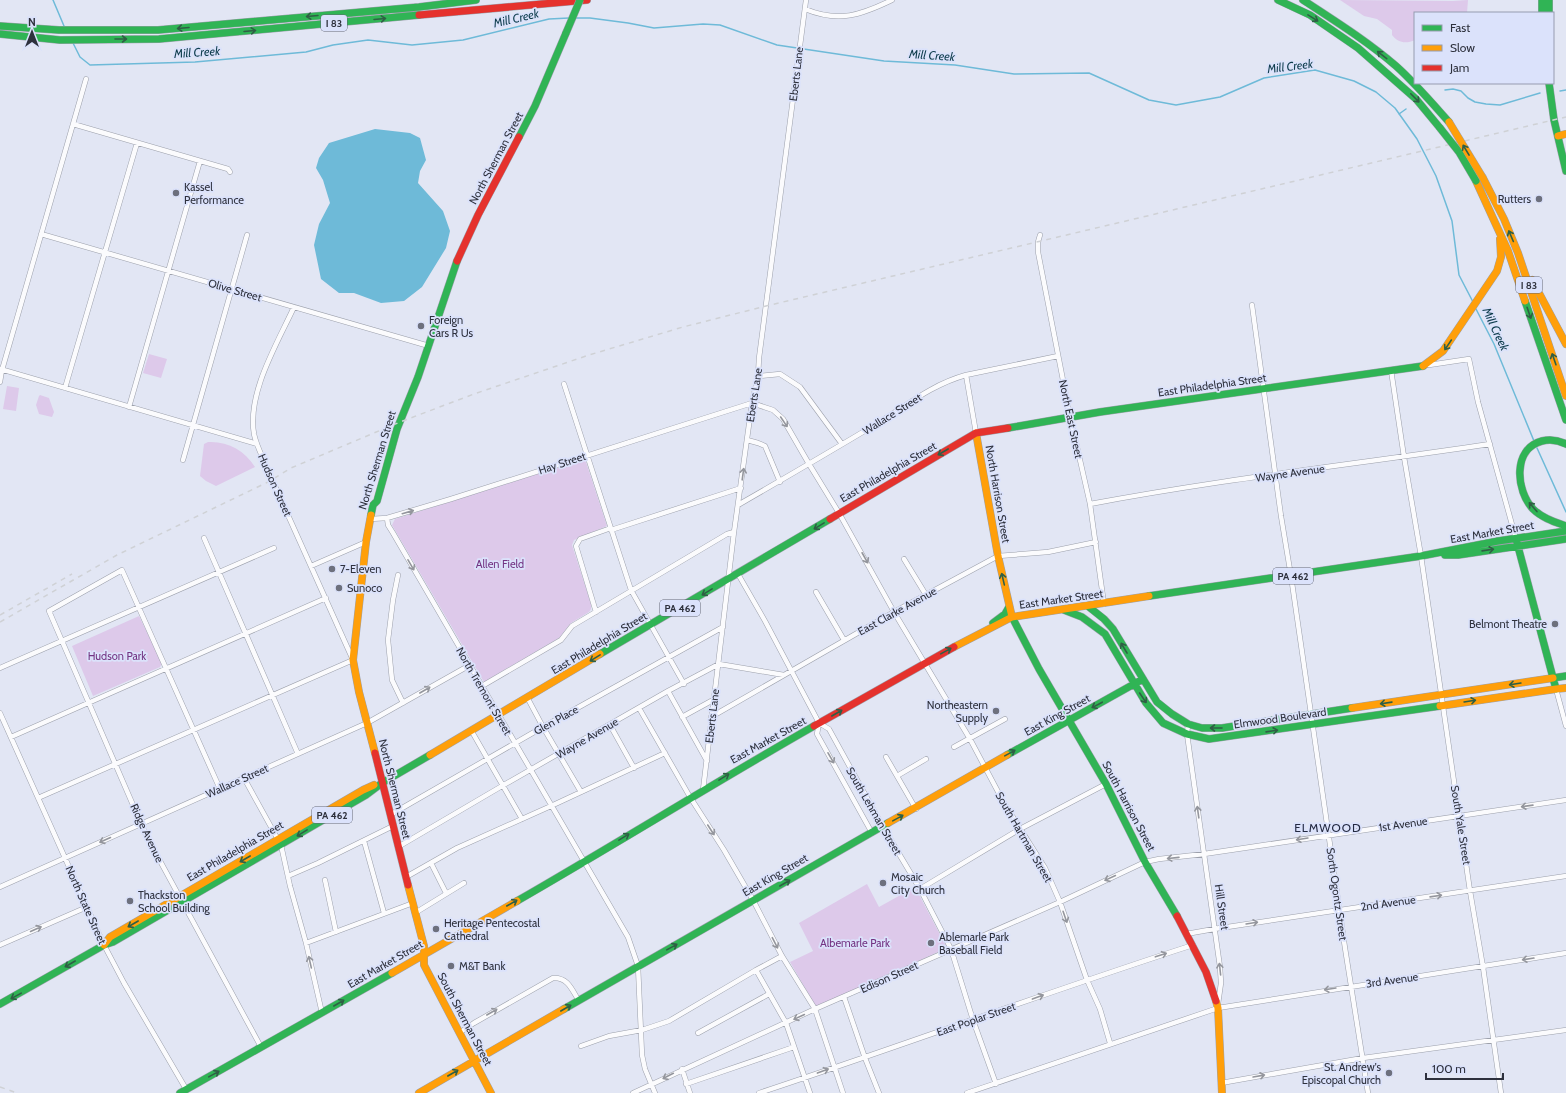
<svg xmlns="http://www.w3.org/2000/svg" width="1566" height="1093" font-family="Cabin,sans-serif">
  <rect width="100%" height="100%" fill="#e2e6f4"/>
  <path fill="#ddc9ea" d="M1340,0L1453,1L1468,0L1467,13H1415V40C1406,44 1398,43 1392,35V30L1377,19L1364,16Z
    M149,354L167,359L161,378L143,373Z
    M7,386L19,388L16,411L3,409Z
    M40,395L49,398L54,412L52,417L39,414L36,405L39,396Z
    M208,442C228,441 244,450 255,467L216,486L206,481L200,476L204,444Z
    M585,459L607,526L574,540L572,545L591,604V609L589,612L571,623L559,638L484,682L392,525L395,519Z
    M139,616L162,663L160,667L93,696L72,646Z
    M867,884L879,907L915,887L947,948L816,1007L790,962L813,951L799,923Z"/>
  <path fill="#6ebad8" d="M375,129L410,133L420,138L426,160L420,171L418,183L443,211L450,231L446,248L422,287L404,301L381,303L354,293H339L321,279L314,245L319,224L330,203L323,180L316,168L319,158L329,143Z"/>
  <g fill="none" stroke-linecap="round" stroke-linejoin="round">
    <path stroke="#6ebad8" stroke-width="1.5" d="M53,0L64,26
      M575,18H590L628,23L654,28L703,24L720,25L777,45L884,61L955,65L1014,74L1089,73L1149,100L1176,105L1220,97L1264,78L1315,70L1354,81L1376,92L1395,108L1417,139L1436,176L1452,221L1459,275L1473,302
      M73,43L80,57L90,65L195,62L306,52L333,45L368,40L412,45L463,40L549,19L569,18
      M1445,90L1453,89L1461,91L1468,98L1475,102L1486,104L1500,105L1540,93
      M1560,91L1566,90
      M1399,114L1406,109
      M1476,309L1494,344L1534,441
      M1537,448L1566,512"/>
    <g stroke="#9ca0ab" stroke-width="5.5">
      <path id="street" d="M805,9C839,23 861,15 892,0
        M73,124L228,169L230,172
        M41,234L429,346
        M1040,235L1038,242V252L1070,416L1090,504L1104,604
        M1252,305L1281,516L1291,576L1345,948L1368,1093
        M1429,365L1469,359L1478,402L1516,539
        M0,369L257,444
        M1391,370L1404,457L1421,556L1470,891L1483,967L1501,1093
        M966,375L976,433
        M758,376L780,374L800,387L842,444
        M0,382L2,370L86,79
        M564,384L631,590L684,684
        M65,388L137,143
        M752,403L773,410L783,419L809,464L839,513L894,612L970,739L1004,803L1045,868L1060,902L1087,980L1100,1009L1110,1043
        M129,407L200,161
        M747,440L758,443L765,446L780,482
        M183,460L247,235
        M265,463C261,454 256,444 254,434C247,393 277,344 294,307
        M1090,504C1222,479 1357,464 1490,444
        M738,505C785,478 831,451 878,423C907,405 933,384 966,375L1058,356
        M387,518L388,525L393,533L628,937L638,966L642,1055L645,1069L655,1093
        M370,519L387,518L451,499L752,403
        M611,530L741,488
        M204,538L298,754
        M904,559L926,595
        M311,566L366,542
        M738,574L765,621L819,723
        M398,575L393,600L388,640L392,680L403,703
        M816,592L844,640
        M596,612L576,546L580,539L611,528
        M0,668L274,548
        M482,686L561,640L572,626L727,534L734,532
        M1556,689L1566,726
        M668,691L707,761
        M527,697L543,727L581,792
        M639,708L690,797L724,850L753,900L782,956L815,1009L843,1093
        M0,713L104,945L124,983L186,1089
        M682,717L713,700
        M711,717L894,612L998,556L1048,552L1096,542
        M819,723L829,729L883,827L920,889L951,949L973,1020L996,1084
        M819,723L817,734L872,833
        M1188,724L1187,734L1220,967L1221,983L1218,1004
        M610,725L634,768
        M471,730L522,819
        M11,737L326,598
        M954,747L1005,719
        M886,757L916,809
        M897,776L926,759
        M244,778L281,845L290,886L306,943L322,1013
        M220,789L122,570L49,611L146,835L261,1047
        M703,790L734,532L752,403L758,376L759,358L806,0
        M38,798L353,660L274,484
        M390,815L543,727L723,627
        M364,841L384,913
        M398,847L502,786L668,691L719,664L784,675
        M431,863L446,893
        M288,876L318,863L393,826
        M406,877L457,848L551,806L665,753
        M325,880L336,932
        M0,887L367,723L470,665
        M920,889L1020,829L1106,784
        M415,913L464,883
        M1186,934L1214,929L1566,876
        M306,943L413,903
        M0,945L87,907
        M756,970L786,1023L810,1093
        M844,997L865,1058L879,1093
        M459,1033L474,1023L553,978C568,977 572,990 579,1001
        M698,1033L769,994
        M581,1046L609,1036L642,1030L669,1021L756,970L782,956
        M682,1069L690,1093
        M1221,1083L1363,1058L1566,1030
        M686,1084L794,1047
        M633,1093L815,1009L1060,902L1145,862L1159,859L1204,854L1566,800
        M759,1093C904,1045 1047,992 1193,945
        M967,1093L1218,1008L1566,953"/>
    </g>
    <g stroke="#9ca0ab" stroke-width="8">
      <path id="fast" d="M1278,0L1310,15L1358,48L1416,99L1440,128
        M1303,0C1335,21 1367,41 1396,66C1415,83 1432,103 1449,122
        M1542,0V13
        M1549,0V13
        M0,26L59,30H158L419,7L476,0
        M0,34L60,40L159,39L419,15
        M1549,83L1554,120L1566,171
        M519,137L535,106L566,33
        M1525,301L1566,420
        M1008,428L1100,412L1423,366
        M1566,444C1558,440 1550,439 1542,441C1512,449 1516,491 1533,509C1542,518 1555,522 1566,526
        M371,515L373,505L377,501L397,429L418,377L457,261
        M1516,539L1556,689
        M1445,555H1458L1566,539
        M1149,596L1421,556L1498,541L1566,531
        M1089,607L1104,619L1113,629L1157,702L1172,714L1188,724L1202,728H1222L1352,708
        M1064,610L1082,617L1105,634L1146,703L1163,723L1187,734L1209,739L1440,706
        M1012,617L1039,669L1106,784L1145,862L1177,916
        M993,623L1005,614L1009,607
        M600,654L830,519
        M1553,678L1566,676
        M1007,755L1143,679
        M517,901C616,844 714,783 814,726
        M0,1004L104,945L113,942L366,795L382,783L430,755
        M564,1009L888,823
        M180,1093L392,973"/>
    </g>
    <g stroke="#9ca0ab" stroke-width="8">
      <path id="slow" d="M1558,136L1566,134
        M1483,178L1504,219L1518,253L1566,396
        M1476,181L1508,251L1525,301
        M1532,280L1566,344
        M1423,366L1443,351L1497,271L1501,257L1500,239
        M976,433L998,556L1012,617
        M371,515L366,542L353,660L359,692L375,753
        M954,647L1012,617L1149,596
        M1556,689L1566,688
        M1440,706L1556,689
        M1352,708L1553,678
        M430,755L600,654
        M888,823L1007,755
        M408,885L424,946V965L491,1093
        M104,945L110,937L363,790L374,785
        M392,973L517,901
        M1216,1001L1218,1008L1222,1093
        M419,1093L564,1009"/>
    </g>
    <g stroke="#9ca0ab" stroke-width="8">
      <path id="jam" d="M419,15L587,0
        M457,261L478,215L519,137
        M830,519L976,433L1008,428
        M814,726L954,647
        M375,753L408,885
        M1177,916L1206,972L1216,1001"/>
    </g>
    <use href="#street" stroke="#fbfbfd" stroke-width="4.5"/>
    <use href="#fast" stroke="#30b455" stroke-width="7"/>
    <use href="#slow" stroke="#ff9f0a" stroke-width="7"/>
    <use href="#jam" stroke="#e5322d" stroke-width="7"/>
    <path stroke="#cfd1d5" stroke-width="1.5" stroke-dasharray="5 5" stroke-linecap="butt" d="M0,615L72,574
      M0,622L117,555L268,482L291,468L400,422L474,394L589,355L683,327L766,306L1566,117
      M0,1087L17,1093"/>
    <g stroke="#9ca0ab" stroke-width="5.5" stroke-linecap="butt">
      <path id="street-bridge" d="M265,463L274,484"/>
    </g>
    <g stroke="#9ca0ab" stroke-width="8" stroke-linecap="butt">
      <path id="fast-bridge" d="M566,33L580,0
        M1440,128L1459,152L1476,181"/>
    </g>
    <g stroke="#9ca0ab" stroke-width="8" stroke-linecap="butt">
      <path id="slow-bridge" d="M1449,122L1483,178"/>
    </g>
    <use href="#street-bridge" stroke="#fbfbfd" stroke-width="4.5"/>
    <use href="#fast-bridge" stroke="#30b455" stroke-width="7"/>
    <use href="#slow-bridge" stroke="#ff9f0a" stroke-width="7"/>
  </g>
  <defs><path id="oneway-shaft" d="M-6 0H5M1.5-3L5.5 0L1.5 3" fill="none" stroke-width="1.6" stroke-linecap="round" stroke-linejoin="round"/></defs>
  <g stroke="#2f5f45">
    <use href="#oneway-shaft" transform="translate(312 16) rotate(175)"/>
    <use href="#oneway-shaft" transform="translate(1313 18) rotate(32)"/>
    <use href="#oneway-shaft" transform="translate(380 19) rotate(-5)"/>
    <use href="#oneway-shaft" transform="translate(183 28) rotate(175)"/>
    <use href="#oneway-shaft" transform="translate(250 31) rotate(-5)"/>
    <use href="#oneway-shaft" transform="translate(121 39)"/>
    <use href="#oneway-shaft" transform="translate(1382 55) rotate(-142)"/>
    <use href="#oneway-shaft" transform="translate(1415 98) rotate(45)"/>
    <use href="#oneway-shaft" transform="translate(1466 150) rotate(-121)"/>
    <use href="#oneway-shaft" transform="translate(1511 236) rotate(-113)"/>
    <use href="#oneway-shaft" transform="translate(1529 313) rotate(71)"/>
    <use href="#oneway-shaft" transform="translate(1448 345) rotate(124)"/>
    <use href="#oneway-shaft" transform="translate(1554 359) rotate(-109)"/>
    <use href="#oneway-shaft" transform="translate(943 452) rotate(150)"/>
    <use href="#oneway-shaft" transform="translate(1533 507) rotate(-131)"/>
    <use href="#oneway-shaft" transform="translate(819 526) rotate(149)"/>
    <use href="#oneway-shaft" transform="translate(1488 550) rotate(-8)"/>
    <use href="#oneway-shaft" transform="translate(1003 579) rotate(-103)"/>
    <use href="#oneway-shaft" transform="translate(707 592) rotate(149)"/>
    <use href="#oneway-shaft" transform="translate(1124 648) rotate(-121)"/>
    <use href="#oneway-shaft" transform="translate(946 651) rotate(-29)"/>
    <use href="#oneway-shaft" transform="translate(595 658) rotate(149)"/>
    <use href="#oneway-shaft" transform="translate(1515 684) rotate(171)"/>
    <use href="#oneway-shaft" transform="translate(1143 698) rotate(56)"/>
    <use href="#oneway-shaft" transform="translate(1470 701) rotate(-9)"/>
    <use href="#oneway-shaft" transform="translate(1386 703) rotate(172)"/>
    <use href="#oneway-shaft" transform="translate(1097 705) rotate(152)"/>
    <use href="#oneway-shaft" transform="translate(837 713) rotate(-30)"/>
    <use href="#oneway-shaft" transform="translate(1216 728) rotate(-180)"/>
    <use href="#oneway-shaft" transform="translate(1272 731) rotate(-8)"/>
    <use href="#oneway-shaft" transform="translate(1010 753) rotate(-29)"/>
    <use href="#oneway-shaft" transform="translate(724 777) rotate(-32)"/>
    <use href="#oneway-shaft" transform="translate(898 818) rotate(-29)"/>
    <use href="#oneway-shaft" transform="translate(302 833) rotate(149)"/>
    <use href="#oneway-shaft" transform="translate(624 837) rotate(-31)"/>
    <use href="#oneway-shaft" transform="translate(245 859) rotate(150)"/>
    <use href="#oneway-shaft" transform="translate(785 883) rotate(-30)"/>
    <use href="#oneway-shaft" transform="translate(512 903) rotate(-30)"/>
    <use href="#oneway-shaft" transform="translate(133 924) rotate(150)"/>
    <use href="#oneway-shaft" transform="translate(672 947) rotate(-29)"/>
    <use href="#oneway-shaft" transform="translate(70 964) rotate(150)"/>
    <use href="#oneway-shaft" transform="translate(16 996) rotate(151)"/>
    <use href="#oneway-shaft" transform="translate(339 1003) rotate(-30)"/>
    <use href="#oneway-shaft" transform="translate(566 1008) rotate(-30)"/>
    <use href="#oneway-shaft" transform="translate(453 1073) rotate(-30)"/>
    <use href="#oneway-shaft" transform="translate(214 1074) rotate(-29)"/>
  </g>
  <g stroke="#94969d">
    <use href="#oneway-shaft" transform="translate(784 422) rotate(56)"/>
    <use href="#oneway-shaft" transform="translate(743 474) rotate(-82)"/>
    <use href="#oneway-shaft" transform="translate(408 512) rotate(-16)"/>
    <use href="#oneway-shaft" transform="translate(865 558) rotate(61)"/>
    <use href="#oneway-shaft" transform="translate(411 565) rotate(60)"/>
    <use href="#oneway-shaft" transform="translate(425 690) rotate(-30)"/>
    <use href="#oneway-shaft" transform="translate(831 758) rotate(60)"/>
    <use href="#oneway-shaft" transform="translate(1527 806) rotate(172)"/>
    <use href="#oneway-shaft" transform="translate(1198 812) rotate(-98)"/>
    <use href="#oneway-shaft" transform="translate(711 830) rotate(57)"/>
    <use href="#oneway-shaft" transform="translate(1302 839) rotate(171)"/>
    <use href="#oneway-shaft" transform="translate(105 840) rotate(156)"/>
    <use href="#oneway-shaft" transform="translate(1173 858) rotate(174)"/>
    <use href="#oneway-shaft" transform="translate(1110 878) rotate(155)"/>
    <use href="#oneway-shaft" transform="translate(1436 896) rotate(-8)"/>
    <use href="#oneway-shaft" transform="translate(1065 917) rotate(71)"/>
    <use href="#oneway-shaft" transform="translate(1252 923) rotate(-9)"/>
    <use href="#oneway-shaft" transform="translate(36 929) rotate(-24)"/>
    <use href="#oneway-shaft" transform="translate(775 943) rotate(63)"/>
    <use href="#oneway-shaft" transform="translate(1161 955) rotate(-18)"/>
    <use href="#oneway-shaft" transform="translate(1528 959) rotate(171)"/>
    <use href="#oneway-shaft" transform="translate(310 962) rotate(-103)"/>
    <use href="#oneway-shaft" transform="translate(1220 969) rotate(-96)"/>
    <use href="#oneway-shaft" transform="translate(1330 989) rotate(171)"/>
    <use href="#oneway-shaft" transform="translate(1038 997) rotate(-20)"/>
    <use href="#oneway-shaft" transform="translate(492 1012) rotate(-30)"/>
    <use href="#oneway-shaft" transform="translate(799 1017) rotate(155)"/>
    <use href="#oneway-shaft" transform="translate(823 1071) rotate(-20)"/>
    <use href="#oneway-shaft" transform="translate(668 1076) rotate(153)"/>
    <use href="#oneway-shaft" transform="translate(1259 1076) rotate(-10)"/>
  </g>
  <g fill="#6d707d" stroke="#dbe2fb" stroke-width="1.5">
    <circle cx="176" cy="193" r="4"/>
    <circle cx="1539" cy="199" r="4"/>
    <circle cx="421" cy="326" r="4"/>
    <circle cx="332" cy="569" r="4"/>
    <circle cx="339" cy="588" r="4"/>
    <circle cx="1555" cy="624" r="4"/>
    <circle cx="996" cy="711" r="4"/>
    <circle cx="883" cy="883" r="4"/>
    <circle cx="130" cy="901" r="4"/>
    <circle cx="436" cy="929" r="4"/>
    <circle cx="931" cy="943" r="4"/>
    <circle cx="451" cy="966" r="4"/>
    <circle cx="1389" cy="1073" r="4"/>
  </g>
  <g text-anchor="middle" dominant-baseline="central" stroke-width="3.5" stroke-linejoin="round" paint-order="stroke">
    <g fill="#dbe2fb" stroke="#626676" stroke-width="1">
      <rect x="321" y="15" width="26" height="16" rx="3"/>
      <rect x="1516" y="277" width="26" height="16" rx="3"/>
      <rect x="1273" y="568" width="40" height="16" rx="3"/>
      <rect x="660" y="600" width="40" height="16" rx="3"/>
      <rect x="312" y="807" width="40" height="16" rx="3"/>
    </g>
    <g font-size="10" font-weight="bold" fill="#2e313d">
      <text x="334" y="23">I 83</text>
      <text x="1529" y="285">I 83</text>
      <text x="1293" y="576">PA 462</text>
      <text x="680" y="608">PA 462</text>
      <text x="332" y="815">PA 462</text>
    </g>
    <g font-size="11" fill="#2e313d" stroke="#dbe2fb">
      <text transform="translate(796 74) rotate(-83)">Eberts Lane</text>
      <text transform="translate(496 158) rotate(-62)">North Sherman Street</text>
      <text transform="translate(235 290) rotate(16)">Olive Street</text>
      <text transform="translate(1212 385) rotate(-8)">East Philadelphia Street</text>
      <text transform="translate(754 395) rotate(-81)">Eberts Lane</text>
      <text transform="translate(892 414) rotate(-32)">Wallace Street</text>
      <text transform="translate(1071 419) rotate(78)">North East Street</text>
      <text transform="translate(377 460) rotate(-73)">North Sherman Street</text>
      <text transform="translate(562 463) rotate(-18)">Hay Street</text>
      <text transform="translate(888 472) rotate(-30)">East Philadelphia Street</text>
      <text transform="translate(1290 473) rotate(-8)">Wayne Avenue</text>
      <text transform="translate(275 485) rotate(66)">Hudson Street</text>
      <text transform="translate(998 494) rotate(80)">North Harrison Street</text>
      <text transform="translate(1492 532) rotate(-10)">East Market Street</text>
      <text transform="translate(1061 599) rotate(-8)">East Market Street</text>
      <text transform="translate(897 611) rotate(-29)">East Clarke Avenue</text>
      <text transform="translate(599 643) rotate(-31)">East Philadelphia Street</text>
      <text transform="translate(484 691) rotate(60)">North Tremont Street</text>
      <text transform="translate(1057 715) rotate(-29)">East King Street</text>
      <text transform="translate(712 716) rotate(-83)">Eberts Lane</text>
      <text transform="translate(1280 718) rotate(-8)">Elmwood Boulevard</text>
      <text transform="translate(556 720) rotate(-29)">Glen Place</text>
      <text transform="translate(587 738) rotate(-30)">Wayne Avenue</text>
      <text transform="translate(768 740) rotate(-29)">East Market Street</text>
      <text transform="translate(237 781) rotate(-24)">Wallace Street</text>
      <text transform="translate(395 789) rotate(76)">North Sherman Street</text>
      <text transform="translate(1129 806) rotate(62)">South Harrison Street</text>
      <text transform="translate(874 811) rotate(60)">South Lehman Street</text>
      <text transform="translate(1403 824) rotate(-8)">1st Avenue</text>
      <text transform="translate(1461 825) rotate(81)">South Yale Street</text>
      <text transform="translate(147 833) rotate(65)">Ridge Avenue</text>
      <text transform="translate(1024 837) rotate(60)">South Hartman Street</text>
      <text transform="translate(235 851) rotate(-30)">East Philadelphia Street</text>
      <text transform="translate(775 875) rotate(-30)">East King Street</text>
      <text transform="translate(1337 894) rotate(82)">Sorth Ogontz Street</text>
      <text transform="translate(1388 903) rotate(-8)">2nd Avenue</text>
      <text transform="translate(86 905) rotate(66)">North State Street</text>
      <text transform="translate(1222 907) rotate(82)">Hill Street</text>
      <text transform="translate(385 964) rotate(-30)">East Market Street</text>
      <text transform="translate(889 977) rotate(-24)">Edison Street</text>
      <text transform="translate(1392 980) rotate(-8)">3rd Avenue</text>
      <text transform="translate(465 1019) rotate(62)">South Sherman Street</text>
      <text transform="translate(976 1019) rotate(-19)">East Poplar Street</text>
    </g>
    <g font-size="11" fill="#2e313d" stroke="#dbe2fb" text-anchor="start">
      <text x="184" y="187">Kassel<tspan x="184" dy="13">Performance</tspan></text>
      <text x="1531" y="199" text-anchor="end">Rutters</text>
      <text x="429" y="320">Foreign<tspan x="429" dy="13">Cars R Us</tspan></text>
      <text x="340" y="569">7-Eleven</text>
      <text x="347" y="588">Sunoco</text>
      <text x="1547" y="624" text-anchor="end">Belmont Theatre</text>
      <text x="988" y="705" text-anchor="end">Northeastern<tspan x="988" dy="13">Supply</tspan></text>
      <text x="891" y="877">Mosaic<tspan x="891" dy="13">City Church</tspan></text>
      <text x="138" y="895">Thackston<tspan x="138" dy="13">School Building</tspan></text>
      <text x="444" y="923">Heritage Pentecostal<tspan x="444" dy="13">Cathedral</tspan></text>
      <text x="939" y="937">Ablemarle Park<tspan x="939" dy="13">Baseball Field</tspan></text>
      <text x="459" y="966">M&amp;T Bank</text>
      <text x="1381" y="1067" text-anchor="end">St. Andrew's<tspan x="1381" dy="13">Episcopal Church</tspan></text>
    </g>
    <g font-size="11" fill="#743483" stroke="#dbe2fb">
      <text x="500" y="564">Allen Field</text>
      <text x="117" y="656">Hudson Park</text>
      <text x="855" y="943">Albemarle Park</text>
    </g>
    <g font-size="12" font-style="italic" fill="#0f3d4d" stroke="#dbe2fb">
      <text transform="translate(516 18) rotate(-13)">Mill Creek</text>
      <text transform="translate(197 52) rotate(-4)">Mill Creek</text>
      <text transform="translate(932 55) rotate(4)">Mill Creek</text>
      <text transform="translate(1290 66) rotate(-7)">Mill Creek</text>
      <text transform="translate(1496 329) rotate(65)">Mill Creek</text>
    </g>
    <g font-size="12" letter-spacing="1" fill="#242a41" stroke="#dbe2fb">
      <text x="1328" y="827">ELMWOOD</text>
    </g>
  </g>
  <rect x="1414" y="12" width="140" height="72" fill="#dbe2fb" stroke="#969baf"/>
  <rect x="1422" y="25" width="20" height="6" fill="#30b455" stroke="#969baf"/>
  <text x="1450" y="32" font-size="12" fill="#2e313d">Fast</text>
  <rect x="1422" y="45" width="20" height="6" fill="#ff9f0a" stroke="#969baf"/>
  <text x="1450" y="52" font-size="12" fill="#2e313d">Slow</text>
  <rect x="1422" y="65" width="20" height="6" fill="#e5322d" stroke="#969baf"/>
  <text x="1450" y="72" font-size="12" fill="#2e313d">Jam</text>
  <g transform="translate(32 32)" stroke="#dbe2fb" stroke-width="3" paint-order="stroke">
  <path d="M0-3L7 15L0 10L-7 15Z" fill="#2e313d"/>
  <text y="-6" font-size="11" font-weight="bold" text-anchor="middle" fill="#2e313d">N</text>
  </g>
  <path d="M1426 1073v6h77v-6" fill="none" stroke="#2e313d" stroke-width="2"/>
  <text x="1432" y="1073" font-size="12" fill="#2e313d" stroke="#dbe2fb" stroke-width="3" paint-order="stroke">100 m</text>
</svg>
